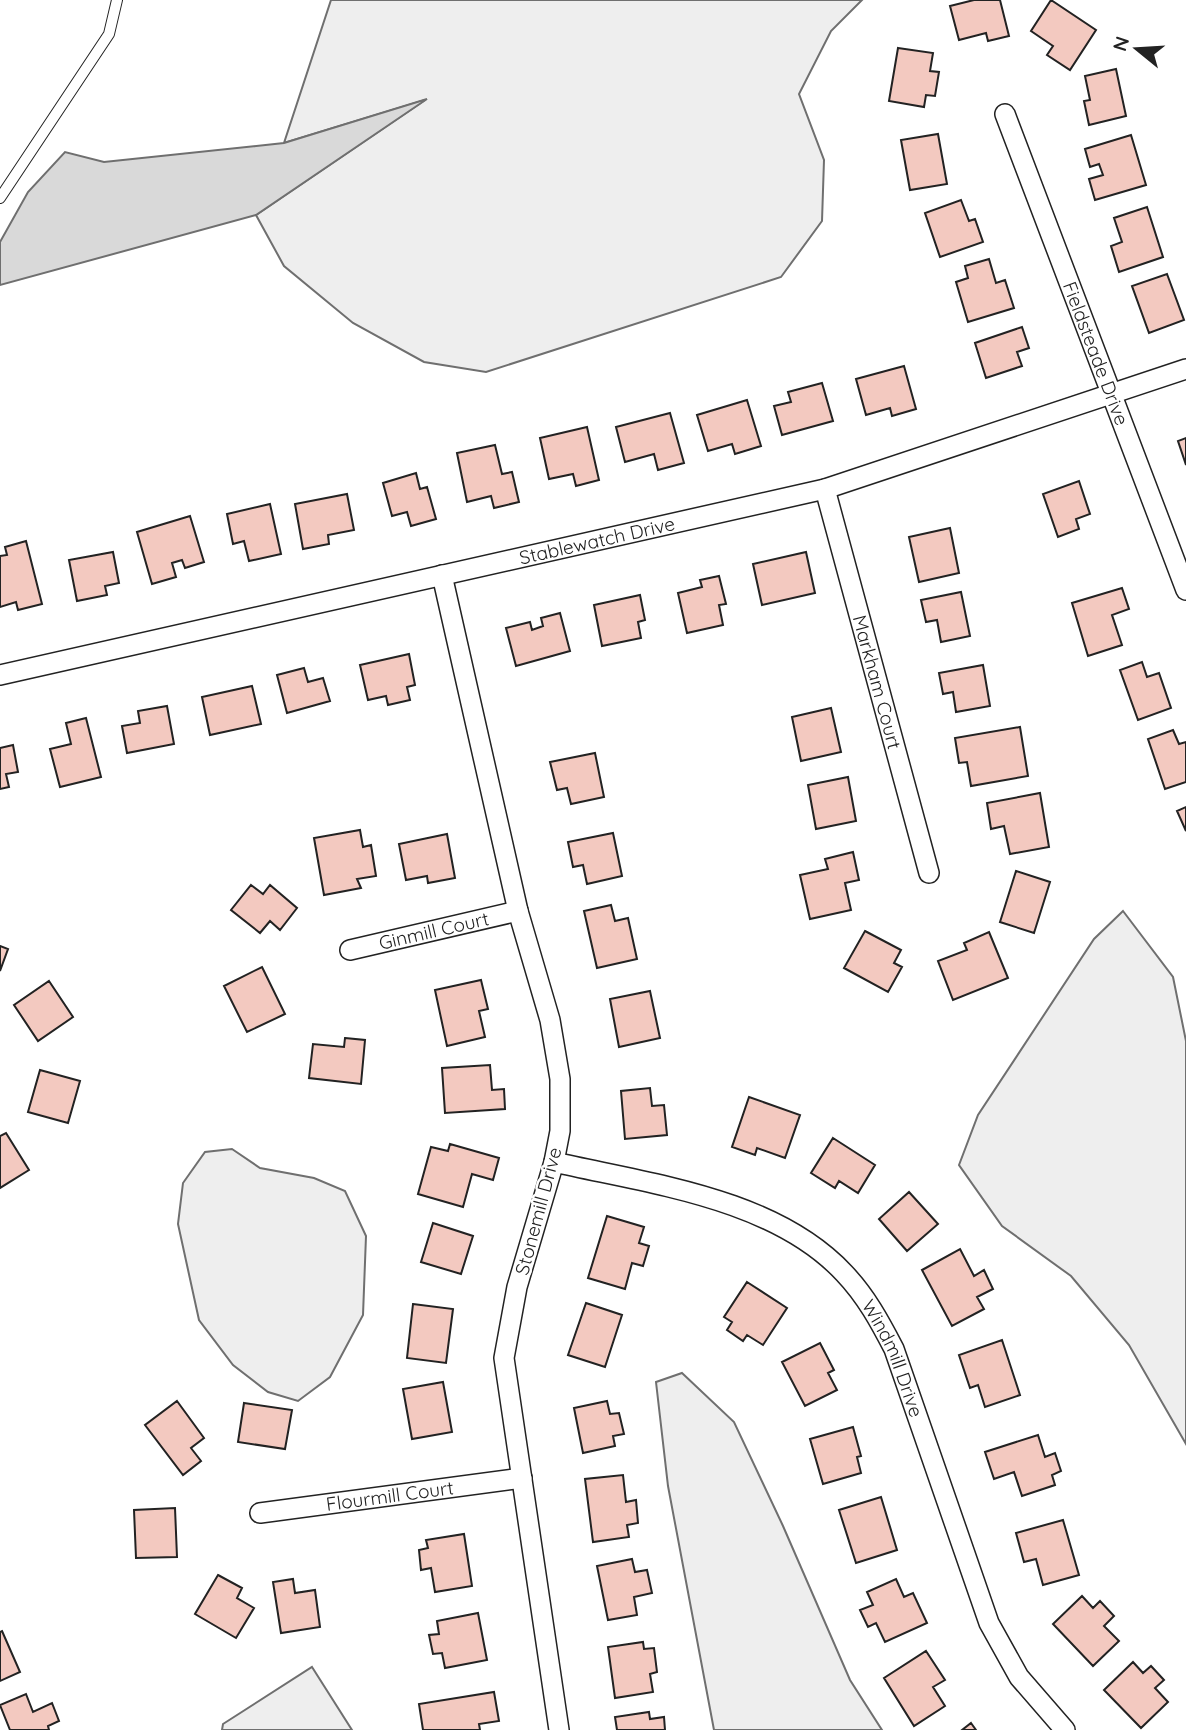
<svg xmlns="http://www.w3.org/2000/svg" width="1186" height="1730" font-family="Quicksand,sans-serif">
  <rect width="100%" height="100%" fill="#fff"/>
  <path fill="#eee" stroke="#6f6f6f" stroke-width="2" d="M331,0H862L831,31L799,94L824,160L822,221L781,277L486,372L424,362L353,323L284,266L256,215L425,100L284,143Z
    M1123,911L1173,977L1186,1041V1444L1129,1345L1071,1276L1002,1226L959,1165L978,1115L1094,939Z
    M232,1149L260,1168L314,1178L345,1191L366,1236L363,1315L330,1377L298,1401L268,1392L233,1365L199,1320L178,1224L183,1183L205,1152Z
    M682,1373L734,1422L783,1526L850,1680L882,1730H714L668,1486L656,1382Z
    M312,1667L352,1730H222L223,1724Z"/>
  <path fill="#d9d9d9" stroke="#6f6f6f" stroke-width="2" d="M427,99L256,215L0,285V242L28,192L65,152L104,162L284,143Z"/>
  <path fill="#f3c9c0" stroke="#222" stroke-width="2" d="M974,0H1000L1009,36L988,41L986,33L959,40L950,6Z
    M1051,0L1096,30L1070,70L1047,55L1053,46L1031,31Z
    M898,48L933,53L930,71L939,72L935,96L926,95L924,107L889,101Z
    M1116,69L1126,116L1089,125L1084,101L1090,100L1085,76Z
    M938,134L947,184L910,190L901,140Z
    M1131,135L1146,185L1095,200L1089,179L1103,175L1099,164L1090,167L1085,149Z
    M961,200L969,221L975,219L983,242L940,257L925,213Z
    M1147,207L1163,257L1119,272L1111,246L1122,242L1114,218Z
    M989,259L996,283L1005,280L1014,308L968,322L956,282L968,278L965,266Z
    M1167,274L1184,320L1149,333L1132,286Z
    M1022,327L1029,348L1017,352L1022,366L986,378L975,343Z
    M904,366L916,409L892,416L890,408L866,415L856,379Z
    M822,383L833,421L782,435L774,406L791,402L788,392Z
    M747,400L761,446L735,454L732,444L708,451L697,415Z
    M670,413L684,463L658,470L654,454L625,462L616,427Z
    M587,427L599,480L576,486L573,474L549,479L540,438Z
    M1186,438V465L1178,441Z
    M495,445L502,474L512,472L519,502L494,508L491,496L467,502L457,453Z
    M416,473L420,489L427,487L436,519L411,526L407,512L392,516L383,483Z
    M1079,481L1090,514L1076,519L1079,529L1058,537L1043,494Z
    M347,494L354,530L328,535L329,544L303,549L295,504Z
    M270,504L281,554L249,561L244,541L233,544L227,514Z
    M190,516L204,562L185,568L182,560L172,563L176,577L152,584L137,532Z
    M950,528L959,573L919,582L909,537Z
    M26,541L42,604L18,610L16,602L0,607V556L7,555L5,547Z
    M113,552L119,583L105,586L107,595L77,601L69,560Z
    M806,552L815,593L762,605L753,564Z
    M719,576L726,604L719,605L723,625L687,633L678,593L702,587L700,580Z
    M1122,588L1129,609L1112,615L1122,645L1088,656L1072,603Z
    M961,592L970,636L941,642L937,620L926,622L921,600Z
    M640,595L645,620L638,622L641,638L602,646L594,605Z
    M560,613L570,651L516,666L506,628L530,622L532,630L543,626L541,618Z
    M409,654L415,685L407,687L410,700L388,705L386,696L368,700L360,665Z
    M1142,662L1147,677L1159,673L1171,708L1138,720L1120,670Z
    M983,665L990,706L956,712L953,692L943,694L939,673Z
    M304,668L308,682L323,678L330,701L287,713L277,675Z
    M252,686L261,724L210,735L202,697Z
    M167,706L174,744L127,753L122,726L140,723L138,711Z
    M831,708L841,752L801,761L792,717Z
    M86,718L101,777L60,787L50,749L71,744L66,723Z
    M1020,727L1028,776L971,786L967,762L959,763L955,738Z
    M1173,730L1179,744L1186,742V782L1165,789L1148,739Z
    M13,745L18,772L6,774L9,787L0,789V748Z
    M595,753L604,797L571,804L567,788L557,790L550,762Z
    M848,777L856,821L816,829L808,785Z
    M1040,793L1049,847L1010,854L1004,826L991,829L987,803Z
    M1186,807V831L1177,811Z
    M360,830L363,847L371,845L376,876L357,879L361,888L324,895L314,838Z
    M613,833L622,876L587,884L583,865L573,867L568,842Z
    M447,834L455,878L428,883L427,876L406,880L399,844Z
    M853,852L859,880L845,883L851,910L810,919L800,875L828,869L825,859Z
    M1016,871L1050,882L1034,933L1000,922Z
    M251,885L263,894L270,885L297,908L280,930L270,921L260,933L231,910Z
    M611,905L615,921L628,918L637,959L597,968L584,911Z
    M865,931L901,950L894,963L902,967L888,992L844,968Z
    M989,932L1008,978L953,1000L938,961L967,950L964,943Z
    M0,946L8,949L0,971Z
    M262,967L285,1014L247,1032L224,986Z
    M481,980L488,1009L479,1011L485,1037L447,1046L435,990Z
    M49,981L73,1017L38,1041L14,1005Z
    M650,991L660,1038L619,1047L610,999Z
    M345,1038L365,1040L361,1084L309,1078L313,1044L344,1047Z
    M490,1065L492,1090L504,1089L505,1109L445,1113L442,1068Z
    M40,1070L80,1081L68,1123L28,1112Z
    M650,1088L652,1106L664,1105L667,1135L625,1139L621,1091Z
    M749,1097L800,1115L785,1158L757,1148L755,1155L732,1147Z
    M6,1133L29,1170L0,1188V1136Z
    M833,1138L875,1165L858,1193L839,1181L835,1188L811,1173Z
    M450,1144L499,1158L493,1180L472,1174L463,1207L418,1194L431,1147L448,1151Z
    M909,1192L938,1224L907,1251L879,1219Z
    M607,1216L644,1227L639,1243L649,1246L643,1266L632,1263L625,1289L588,1278Z
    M433,1223L473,1236L461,1274L421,1262Z
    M960,1249L974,1276L984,1270L993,1289L977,1297L984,1309L952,1326L922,1270Z
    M747,1282L787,1308L763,1345L747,1335L743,1341L727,1330L732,1322L724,1317Z
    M586,1303L622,1315L605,1367L568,1355Z
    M413,1304L453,1309L446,1363L407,1358Z
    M1002,1340L1020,1395L985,1407L978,1385L970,1388L959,1355Z
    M820,1343L834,1370L828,1373L837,1390L805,1406L782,1362Z
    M443,1382L452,1432L412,1439L403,1389Z
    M177,1401L204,1438L191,1448L201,1461L183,1475L145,1425Z
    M607,1401L610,1414L619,1413L624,1434L613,1436L615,1446L583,1453L574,1408Z
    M244,1403L292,1410L285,1449L238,1442Z
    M853,1427L861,1456L857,1457L861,1473L823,1484L810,1439Z
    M1038,1435L1045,1457L1055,1453L1061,1471L1052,1475L1055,1485L1022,1496L1014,1472L994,1479L985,1452Z
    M623,1475L626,1502L636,1500L638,1523L627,1525L629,1537L593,1542L585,1479Z
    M881,1497L897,1550L856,1563L839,1510Z
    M175,1508L177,1557L136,1558L134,1510Z
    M1063,1520L1079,1575L1043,1585L1036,1559L1024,1562L1016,1533Z
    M464,1534L472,1586L435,1592L431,1568L421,1570L419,1550L428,1548L426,1540Z
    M632,1559L635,1572L647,1570L652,1593L634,1597L637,1615L608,1620L597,1566Z
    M218,1575L242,1588L237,1598L254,1608L236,1638L195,1614Z
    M293,1579L295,1593L315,1590L320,1627L281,1633L273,1582Z
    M896,1579L904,1597L913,1593L927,1623L885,1642L876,1623L868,1627L860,1610L873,1605L867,1592Z
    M1082,1596L1093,1608L1100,1601L1114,1616L1104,1626L1119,1641L1093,1666L1053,1624Z
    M478,1613L487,1660L445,1668L442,1653L433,1654L429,1635L439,1634L437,1621Z
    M2,1631L20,1672L0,1681V1632Z
    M643,1642L644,1649L654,1648L657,1672L650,1674L653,1692L615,1698L608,1647Z
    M926,1651L945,1680L933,1687L945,1706L914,1726L884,1678Z
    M1133,1662L1143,1673L1151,1666L1164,1680L1155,1688L1168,1702L1141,1728L1104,1690Z
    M494,1692L499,1721L479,1724L480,1730H423L419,1704Z
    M26,1694L33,1712L52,1703L59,1721L48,1726L49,1730H10L0,1705Z
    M649,1712L650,1719L664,1717L665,1730H617L615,1717Z
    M971,1723L976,1730H962Z"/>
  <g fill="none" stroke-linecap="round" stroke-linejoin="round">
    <g stroke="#222" stroke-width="12">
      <path id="service" d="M0,198L109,34L117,0"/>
    </g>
    <g stroke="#222" stroke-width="22">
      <g id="minor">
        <path id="s1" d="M1005,114L1186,590"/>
        <path id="s2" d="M825,489L929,873"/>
        <path d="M442,575L518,911L550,1020L560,1079V1131L554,1162L517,1287L504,1358L559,1730"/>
        <path id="s3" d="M0,675L825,489L1186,369"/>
        <path id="s4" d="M350,950L518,911"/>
        <path id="s5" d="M554,1162C650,1184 774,1198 844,1273C866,1296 880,1322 894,1349L989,1623L1019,1677L1065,1730"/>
        <path id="s6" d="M260,1513L522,1478"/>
      </g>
    </g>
    <use href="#service" stroke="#fff" stroke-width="10"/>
    <use href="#minor" stroke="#fff" stroke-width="19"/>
  </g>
  <g text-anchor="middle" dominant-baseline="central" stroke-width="5" stroke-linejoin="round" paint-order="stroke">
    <g font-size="19" fill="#222" stroke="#fff">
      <text stroke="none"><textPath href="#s1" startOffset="256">Fieldsteade Drive</textPath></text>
      <text stroke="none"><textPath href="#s3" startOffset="612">Stablewatch Drive</textPath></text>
      <text stroke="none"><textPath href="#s2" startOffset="200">Markham Court</textPath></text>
      <text stroke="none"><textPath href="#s4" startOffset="86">Ginmill Court</textPath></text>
      <text transform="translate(538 1211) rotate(-75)">Stonemill Drive</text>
      <text stroke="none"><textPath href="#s5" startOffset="415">Windmill Drive</textPath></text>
      <text stroke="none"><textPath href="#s6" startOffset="131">Flourmill Court</textPath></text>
    </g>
  </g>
  <g transform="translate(1137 49) rotate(288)" stroke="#ffffff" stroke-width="5" paint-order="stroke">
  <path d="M0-5L12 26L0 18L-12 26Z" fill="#222222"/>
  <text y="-10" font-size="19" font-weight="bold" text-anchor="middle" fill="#222222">N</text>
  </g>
</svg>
